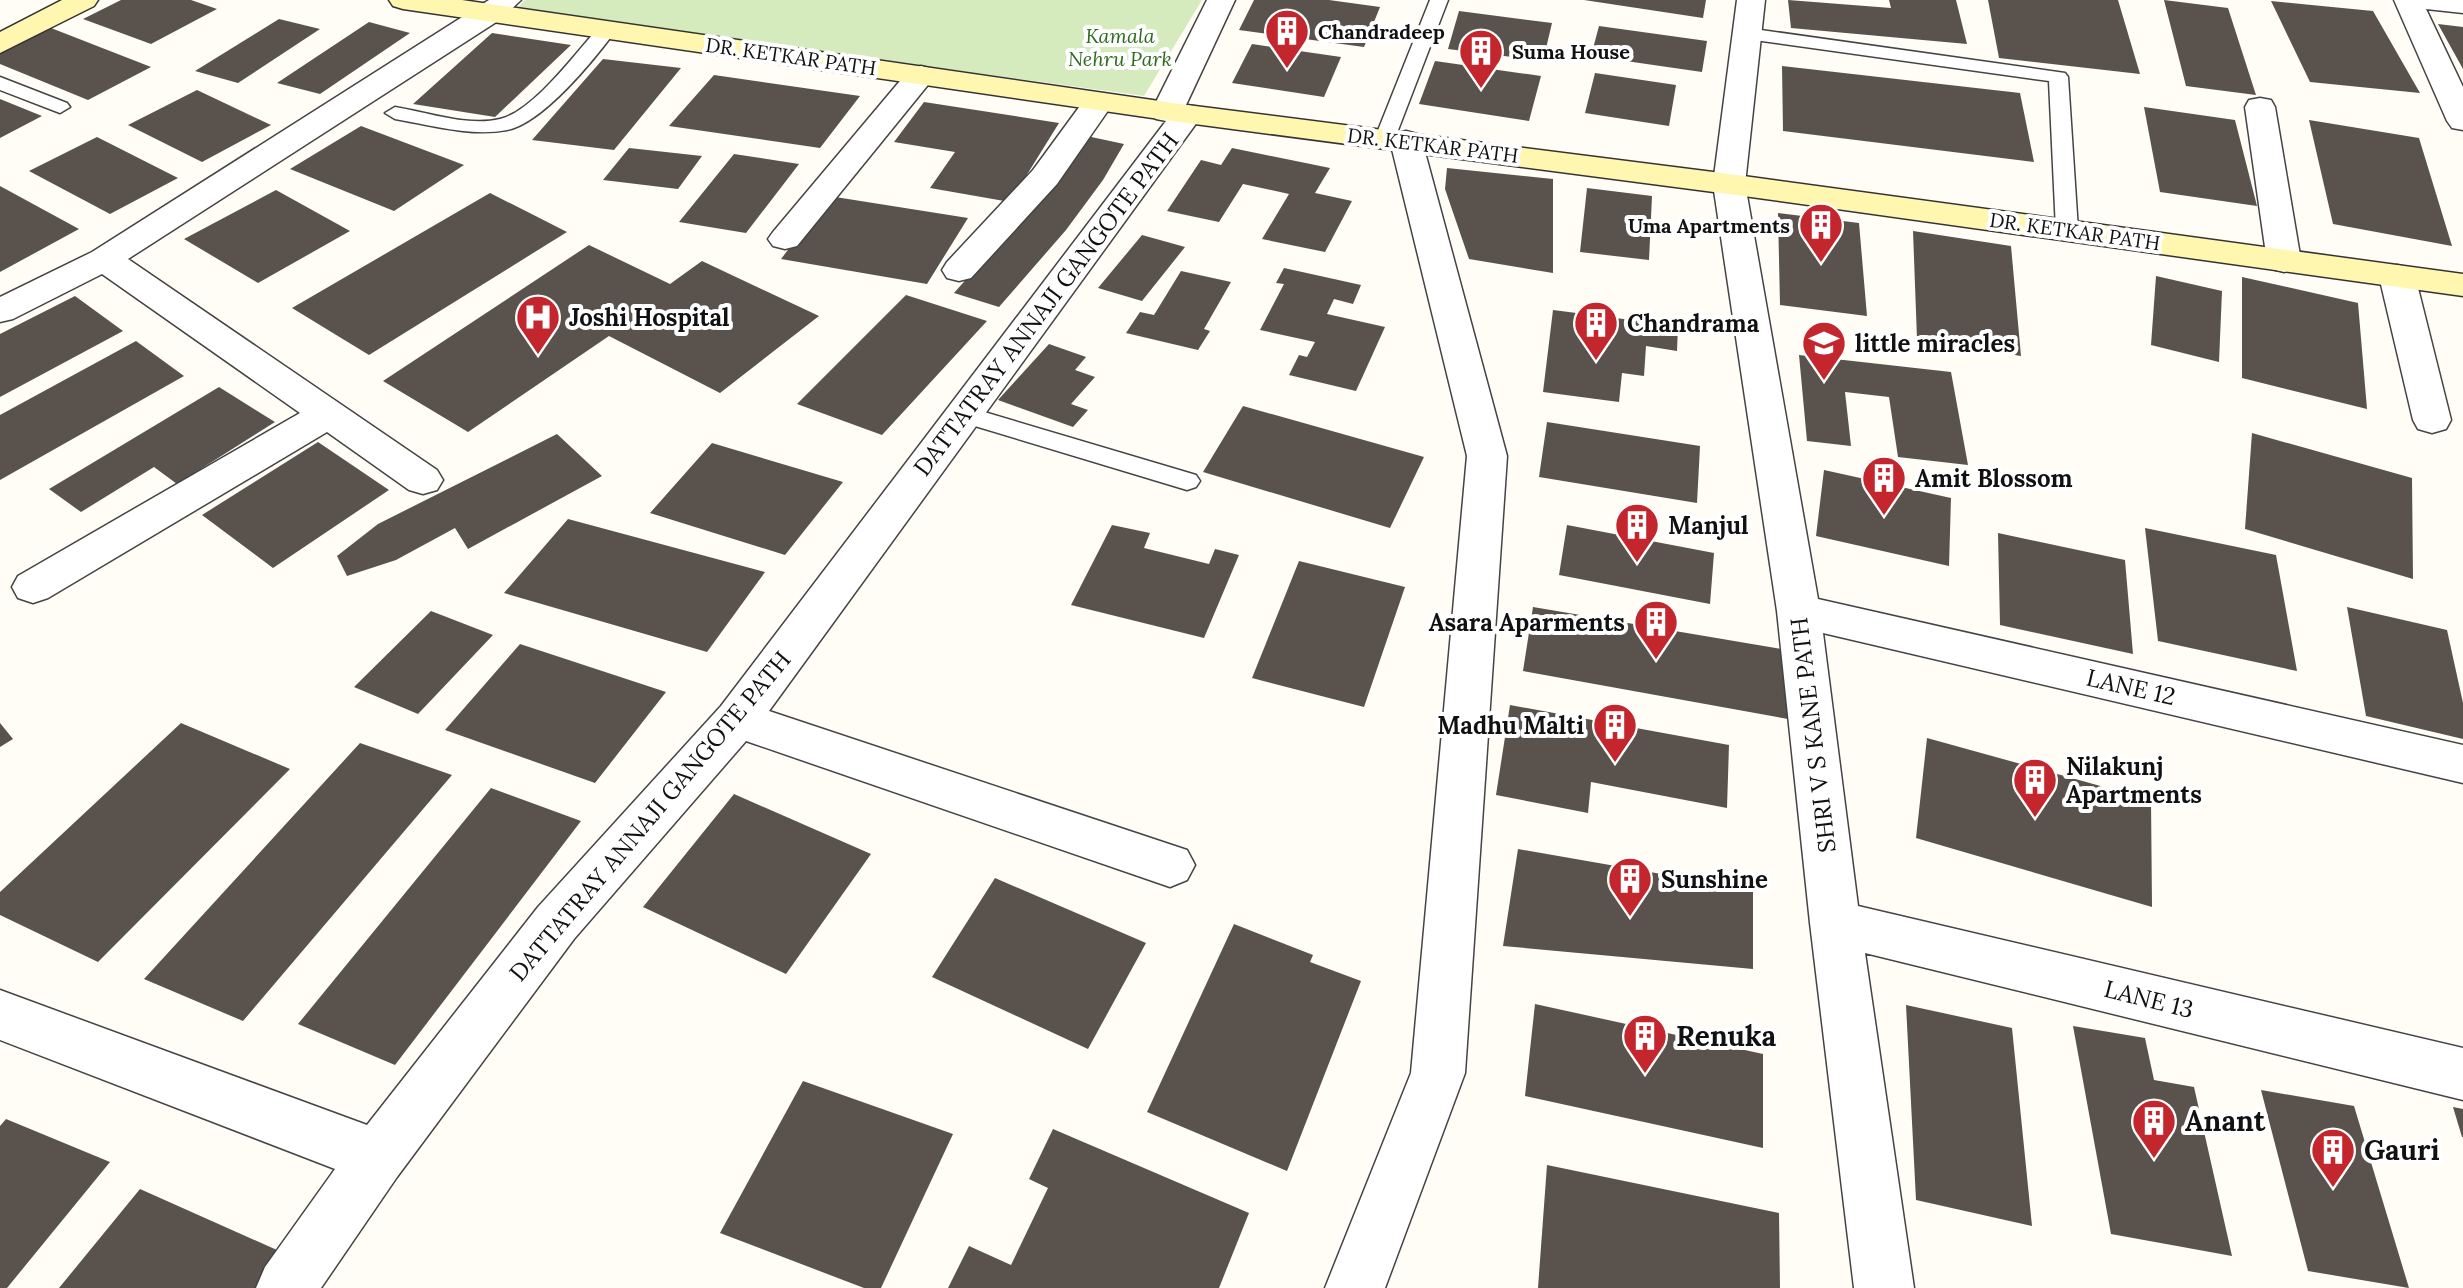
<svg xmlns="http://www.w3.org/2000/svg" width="2463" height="1288" font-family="Lora,serif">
  <rect width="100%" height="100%" fill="#fffdf5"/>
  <path fill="#d5ebbd" d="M525,0H1202L1144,96L515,10Z"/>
  <path fill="#5a524d" d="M121,0H191L217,9L151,44L83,19Z
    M1254,0H1329L1380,7L1364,47L1239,30Z
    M1584,0H1706L1703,18Z
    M1788,0L1891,8L1889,0H1956L1967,44L1791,28Z
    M1988,0H2118L2140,74L1999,58Z
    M2164,0L2228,8L2256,95L2186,86Z
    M2271,1L2373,11L2420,93L2310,82Z
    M1459,11L1552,23L1543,61L1448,49Z
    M279,19L320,29L238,83L195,71Z
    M369,22L410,33L320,94L277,83Z
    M2438,24L2463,27V69Z
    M1599,26L1707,41L1702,72L1591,56Z
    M51,28L151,67L88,100L0,64V53Z
    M492,33L571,45L495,117L413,104Z
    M1252,44L1341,57L1324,97L1232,83Z
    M603,59L681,68L614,150L532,140Z
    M1435,61L1541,76L1529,121L1419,104Z
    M1782,66L2020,93L2034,162L1783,131Z
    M1595,73L1676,85L1669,126L1585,113Z
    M714,75L860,96L820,148L669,126Z
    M197,90L271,125L202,162L128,125Z
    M0,99L42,116L0,138Z
    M924,102L1059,123L1010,202L930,188L955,152L894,142Z
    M2144,107L2235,120L2257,206L2160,192Z
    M2309,120L2419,138L2452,246L2333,224Z
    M361,126L464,165L394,211L290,169Z
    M1082,135L1124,144L1103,180L1066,230L999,307L954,293L1052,183Z
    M97,137L178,178L110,214L29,171Z
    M629,148L702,156L678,189L603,180Z
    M1232,148L1330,168L1315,193L1352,201L1325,252L1262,239L1289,194L1243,184L1219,222L1167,211L1201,160L1221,165Z
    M734,154L799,164L746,233L679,222Z
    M1447,168L1553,179V273L1469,259L1445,189Z
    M0,186L79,229L0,272Z
    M1587,188L1652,196L1649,260L1580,252Z
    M276,190L350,231L258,283L184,239Z
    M490,193L567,232L369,355L292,308Z
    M829,196L968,218L927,284L781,259Z
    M1778,213L1859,223L1867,316L1780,305Z
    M1913,231L2011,246L2021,356L1917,339Z
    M1142,235L1185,247L1142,301L1098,288Z
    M589,245L670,284L702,261L819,316L720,393L609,336L468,432L383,381Z
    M1284,268L1361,285L1353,304L1334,299L1327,314L1385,327L1356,391L1289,375L1299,355L1307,357L1315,342L1260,330L1284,284L1276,283Z
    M1181,271L1231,282L1204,329L1210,331L1198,350L1126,333L1140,312L1154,315Z
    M2156,276L2222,291L2219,362L2151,345Z
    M2242,277L2358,303L2367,409L2242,378Z
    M906,295L987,321L882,435L797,404Z
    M75,296L123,331L0,397V334Z
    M1553,310L1678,326L1677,351L1646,346L1644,376L1622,373L1619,402L1543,392Z
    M136,341L184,376L0,480V415Z
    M1049,344L1086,357L1075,370L1095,377L1071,404L1088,410L1073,427L998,400Z
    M1799,355L1951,372L1968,465L1898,457L1889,397L1845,392L1851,446L1807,441Z
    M219,387L275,422L177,484L154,467L81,512L49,489Z
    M1243,406L1424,457L1390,528L1203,472Z
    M1547,422L1700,446L1697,503L1539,477Z
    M2252,433L2412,478L2413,579L2245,529Z
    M557,434L602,476L468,549L455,528L396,560L347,576L337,556L378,524Z
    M318,442L389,490L273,568L202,515Z
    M712,443L843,482L785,555L650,513Z
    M1824,470L1951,498L1949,566L1816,536Z
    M568,519L765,572L707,652L504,593Z
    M1112,525L1150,533L1144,548L1209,564L1215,549L1239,555L1204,638L1071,605Z
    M1567,525L1714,553L1710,604L1559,575Z
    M2145,528L2276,555L2297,671L2158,641Z
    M1998,533L2125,560L2133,654L2000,625Z
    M1299,561L1405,587L1364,707L1252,678Z
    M1533,607L1787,650L1788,719L1523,671Z
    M2347,607L2447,630L2463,703V739L2366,716Z
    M431,611L493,635L418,714L354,687Z
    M520,644L666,692L595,783L445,730Z
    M1510,705L1729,745L1727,808L1591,782L1588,813L1496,795Z
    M0,723L13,739L0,747Z
    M181,723L290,769L98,962L0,915V892Z
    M1927,738L2151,800L2152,907L1916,838Z
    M360,743L452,775L243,1021L144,979Z
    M491,788L581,821L395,1065L298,1024Z
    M734,794L871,854L786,974L643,907Z
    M1518,849L1753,890V969L1503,946Z
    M995,878L1146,943L1088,1049L932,977Z
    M1234,924L1313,955L1310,962L1361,981L1287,1171L1147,1112Z
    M1535,1004L1763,1054V1148L1525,1096Z
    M1906,1005L2012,1028L2032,1226L1916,1200Z
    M2073,1026L2145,1038L2154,1080L2194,1087L2232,1256L2111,1234Z
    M803,1081L953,1134L881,1288H864L720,1233Z
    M2261,1090L2354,1106L2409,1288L2308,1271Z
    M2453,1107L2463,1109V1137H2462Z
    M6,1119L110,1162L7,1288H0V1126Z
    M1053,1129L1249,1213L1219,1288H948L969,1246L1011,1265L1048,1188L1029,1179Z
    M1547,1165L1779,1213L1780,1288H1538Z
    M140,1189L286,1254L261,1288H59Z"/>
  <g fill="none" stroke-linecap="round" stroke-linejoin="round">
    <g stroke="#444" stroke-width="3">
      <path id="lane" d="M1430,0H1448L1395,138L1392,142H1378L1375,138Z
        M607,24L616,30C594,60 543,123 507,130C471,137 430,125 395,119L385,113L395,107C427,112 468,127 500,119C534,111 577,51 600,26Z
        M1747,28L2065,73L2068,77L2078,230L2067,236L2056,230L2049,81L1740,38L1738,34L1740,30Z
        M0,77L67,103L70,107L60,113L0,90Z
        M964,406L1196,475L1200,481L1196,487L1187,490L955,420L952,414L955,408Z"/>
    </g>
    <g stroke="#444" stroke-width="3">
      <path id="street" d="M489,0H521L501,19L128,259L437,470L443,480L437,490L423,494L409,490L327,432L48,598L33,603L18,598L12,587L18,576L300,413L102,274L13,319L0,322V297L92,252Z
        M1207,0H1235L1186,105L1198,107L1203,114L769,711L1187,850L1195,865L1187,880L1170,887L746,741L574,939L397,1177L321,1288H256L265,1267L335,1169L0,1040V990L367,1125L538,907L721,706L1166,121L1156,119L1151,112Z
        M1737,0H1765L1745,184L1818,599L2463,745V783L1823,633L1858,906L2463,1048V1100L1865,953L1914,1288H1854L1810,923L1777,611L1713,184Z
        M2394,0H2463V13L2426,9L2463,87V130L2452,128L2447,121Z
        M921,66L932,69L936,75L797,246L785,249L773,246L768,239L773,232L910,69Z
        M1099,93L1110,95L1114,102L1057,184L971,278L959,281L947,278L942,270L947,262L1033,170L1088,95Z
        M2260,98L2271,100L2275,107L2301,261L2296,269L2284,272L2272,269L2267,261L2245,107L2249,100Z
        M1406,131L1417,134L1422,141L1507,456L1465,1073L1385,1288H1325L1411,1073L1467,456L1390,141L1395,134Z
        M2397,265L2409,268L2415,276L2451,420L2446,429L2432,433L2418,429L2413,420L2379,276L2385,268Z"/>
    </g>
    <g stroke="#333" stroke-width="3">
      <path id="secondary" d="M62,0H98L94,6L0,53V32Z
        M389,0H462L1187,105L1729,174L2463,274V296L1729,194L1187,123L403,9L393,6Z"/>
    </g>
    <use href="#lane" fill="#fff" fill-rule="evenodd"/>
    <use href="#street" fill="#fff" fill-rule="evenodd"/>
    <use href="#secondary" fill="#fff6b0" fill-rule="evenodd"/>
  </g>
  <defs>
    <g id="building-pin" transform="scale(2.3)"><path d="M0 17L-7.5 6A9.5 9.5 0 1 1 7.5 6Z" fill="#c4262e" stroke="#fff"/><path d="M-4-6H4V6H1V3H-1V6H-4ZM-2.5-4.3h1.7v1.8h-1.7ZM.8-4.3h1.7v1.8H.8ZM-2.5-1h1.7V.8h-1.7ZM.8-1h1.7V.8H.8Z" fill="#fff"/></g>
    <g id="hospital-pin" transform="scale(2.3)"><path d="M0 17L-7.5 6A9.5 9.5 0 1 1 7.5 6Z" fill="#c4262e" stroke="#fff"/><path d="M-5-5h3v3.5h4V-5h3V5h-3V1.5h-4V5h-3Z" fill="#fff"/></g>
    <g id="school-pin" transform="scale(2.3)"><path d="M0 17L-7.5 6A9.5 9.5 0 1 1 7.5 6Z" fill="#c4262e" stroke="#fff"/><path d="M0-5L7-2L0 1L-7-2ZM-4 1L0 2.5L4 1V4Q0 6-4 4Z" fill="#fff"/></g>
  </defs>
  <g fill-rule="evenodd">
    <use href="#building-pin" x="1287" y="31"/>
    <use href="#building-pin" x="1481" y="51"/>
    <use href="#building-pin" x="1821" y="225"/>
    <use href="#hospital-pin" x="538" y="317"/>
    <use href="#building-pin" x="1596" y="323"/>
    <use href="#school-pin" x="1824" y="343"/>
    <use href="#building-pin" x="1884" y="478"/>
    <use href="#building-pin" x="1637" y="525"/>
    <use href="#building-pin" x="1656" y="622"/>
    <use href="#building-pin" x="1615" y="725"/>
    <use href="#building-pin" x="2035" y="780"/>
    <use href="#building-pin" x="1630" y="879"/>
    <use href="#building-pin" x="1645" y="1036"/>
    <use href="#building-pin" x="2154" y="1121"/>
    <use href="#building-pin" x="2333" y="1150"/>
  </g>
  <g text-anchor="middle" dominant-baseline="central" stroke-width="8" stroke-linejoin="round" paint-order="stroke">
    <g font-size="20" font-weight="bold" fill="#111" stroke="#fff" text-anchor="start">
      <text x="1318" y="31">Chandradeep</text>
      <text x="1512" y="51">Suma House</text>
      <text x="1790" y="225" text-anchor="end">Uma Apartments</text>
    </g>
    <g font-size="20" font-style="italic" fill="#2f6b1f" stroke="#fff">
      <text x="1120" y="35">Kamala<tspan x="1120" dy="23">Nehru Park</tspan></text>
    </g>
    <g font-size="20" fill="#111" stroke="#fff">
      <text transform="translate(791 56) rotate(8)">DR. KETKAR PATH</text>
      <text transform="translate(1433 145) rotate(7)">DR. KETKAR PATH</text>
      <text transform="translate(2075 231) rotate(8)">DR. KETKAR PATH</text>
    </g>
    <g font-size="24" fill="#111" stroke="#fff">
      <text transform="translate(1046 304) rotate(-53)">DATTATRAY ANNAJI GANGOTE PATH</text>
      <text transform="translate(2131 687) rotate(13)">LANE 12</text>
      <text transform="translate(1813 735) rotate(-97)">SHRI V S KANE PATH</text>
      <text transform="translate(650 816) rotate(-50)">DATTATRAY ANNAJI GANGOTE PATH</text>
      <text transform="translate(2149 999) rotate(14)">LANE 13</text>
    </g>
    <g font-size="24" font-weight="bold" fill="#111" stroke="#fff" text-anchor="start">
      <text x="569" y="317">Joshi Hospital</text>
      <text x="1627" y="323">Chandrama</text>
      <text x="1855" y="343">little miracles</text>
      <text x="1915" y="478">Amit Blossom</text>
      <text x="1668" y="525">Manjul</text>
      <text x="1625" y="622" text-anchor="end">Asara Aparments</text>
      <text x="1584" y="725" text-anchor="end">Madhu Malti</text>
      <text x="2066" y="766">Nilakunj<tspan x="2066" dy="28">Apartments</tspan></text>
      <text x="1661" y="879">Sunshine</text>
    </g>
    <g font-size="28" font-weight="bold" fill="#111" stroke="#fff" text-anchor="start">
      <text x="1676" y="1036">Renuka</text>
      <text x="2185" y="1121">Anant</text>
      <text x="2364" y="1150">Gauri</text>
    </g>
  </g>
</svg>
